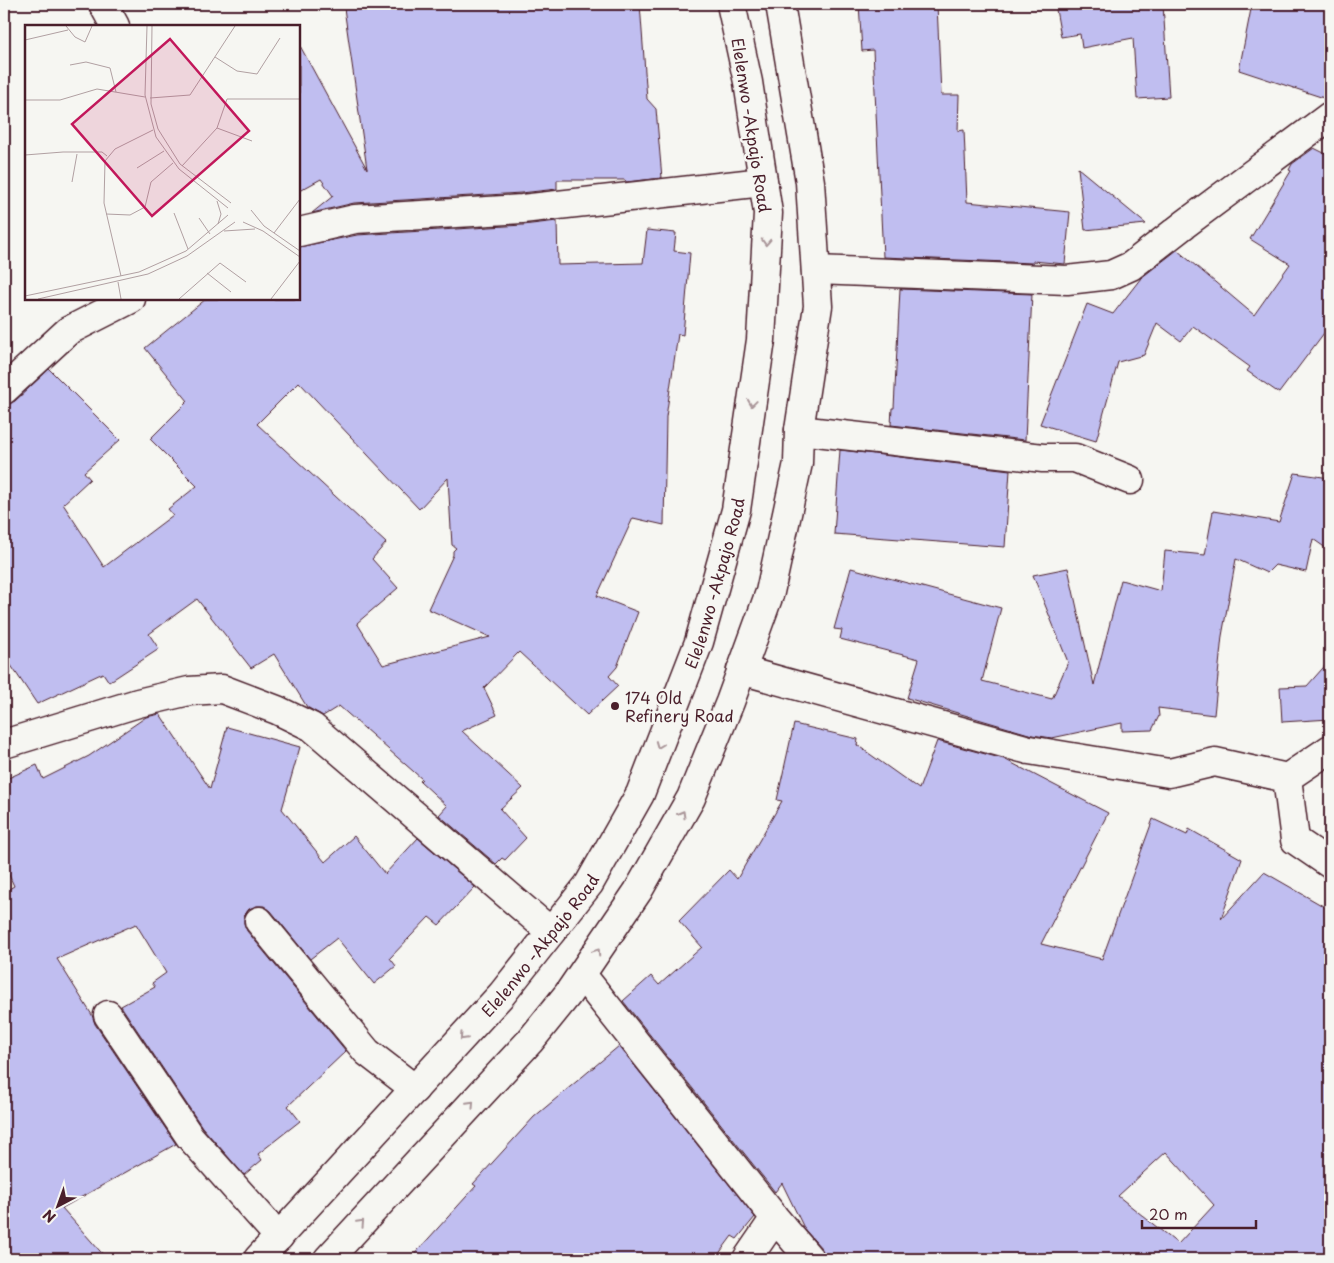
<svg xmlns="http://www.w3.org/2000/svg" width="1334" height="1263" font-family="'Playpen Sans',sans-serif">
  <rect width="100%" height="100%" fill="#f6f6f2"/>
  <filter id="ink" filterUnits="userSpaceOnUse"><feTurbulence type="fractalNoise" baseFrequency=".02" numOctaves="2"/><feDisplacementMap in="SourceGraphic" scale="10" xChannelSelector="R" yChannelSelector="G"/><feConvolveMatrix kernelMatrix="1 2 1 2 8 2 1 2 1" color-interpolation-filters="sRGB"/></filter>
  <g filter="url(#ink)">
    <path fill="#c0bef0" stroke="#4a1f2b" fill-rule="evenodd" d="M376,4H640L647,99L656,109L662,178L626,182L625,180H557V189L521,193L354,203L312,213L333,196L321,179L299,191V44L367,169L344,8Z
      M859,4H937L941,95H959L958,131L964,130L967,202L1070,212L1065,264L1033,261V263L883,257L873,50L862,51Z
      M1055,4H1163L1169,97L1137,99L1133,38L1082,48L1080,34L1061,37Z
      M1252,4H1330V100L1239,70Z
      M1314,148L1330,156V325L1279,393L1247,371L1250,367L1193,326L1181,341L1157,323L1144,355L1118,362L1096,441L1040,424L1087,304L1113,314L1141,278L1177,250L1254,315L1290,264L1250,239L1291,171L1289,170L1292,164Z
      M1078,168L1146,224L1085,230Z
      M557,221L558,265L643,263L647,230L676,233L674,251L690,253L683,335L678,334L666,417L664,525L633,518L597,596L638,612L617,667L609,676L618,686L587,715L519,652L484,688L497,715L462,731L523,788L500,809L526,838L505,860L502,858L496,864L439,815L447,806L420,781L422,779L339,706L323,716L307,707L274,654L251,668L197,599L149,634L159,649L109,682L103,673L37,704L4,655V405L15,401L49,369L120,440L84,472L90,479L63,504L104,567L173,515L168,509L197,486L150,439L188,401L145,348L206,299H299V247L357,235L523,225ZM299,382L419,509L448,478L452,545L456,548L453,551V555L428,609L490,637L383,665L357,623L398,588L372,559L386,543L257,424Z
      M900,289L1032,294L1025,440L891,425L892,408H894Z
      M840,450L1010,470L1005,547L834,534Z
      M1295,473L1330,478V551L1313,539L1306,572L1275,565L1267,573L1236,559L1222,636L1214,715L1158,708L1159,716L1152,730L1122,731V723L1052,738L1032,735L907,698L919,659L840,639L842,630L834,629L851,568L1001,608L982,681L1052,699L1068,662L1033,575L1068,568L1094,685L1121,580L1161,591L1165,551L1205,555L1213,511L1279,522Z
      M1330,660V719L1282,722L1280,687L1307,686Z
      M160,714L210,789L227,727L300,747L282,809L325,862L354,836L385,874L418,838L475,887L439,925L429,917L390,958L396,966L374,984L337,938L310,959L271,911L264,906H257L249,909L244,916V923L247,931L346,1051L288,1106L300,1121L258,1154L262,1160L244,1175L202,1127L121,1006L155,987L152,983L166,973L136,924L57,959L92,1015L95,1024L176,1144L62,1208L107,1259H17L4,1250V892L14,886L4,864V780L37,765L43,779L89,756L146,717Z
      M794,724L858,739L857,745L919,789L937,741L1004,759L1108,813L1041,944L1102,959L1153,819L1187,835L1189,829L1242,859L1221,919L1264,872L1330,910V1259H825L822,1249L805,1230L782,1183L775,1192L623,1001L651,976L659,985L702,947L679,921L729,870L737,879L782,801L777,800ZM1166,1152L1214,1205L1178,1244L1118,1196Z
      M619,1046L755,1217L737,1239L732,1236L715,1259H410L476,1186L473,1184L534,1117Z"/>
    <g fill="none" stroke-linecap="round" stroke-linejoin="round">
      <g stroke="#4a1f2b" stroke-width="31">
        <path id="minor" d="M103,4L115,26
          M299,232L355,219L522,209L763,182
          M816,270L1067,280L1111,275L1131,266L1185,224L1330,116
          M4,390L68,331L131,299
          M799,430L1043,458H1075L1130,480
          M741,670L1029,750L1169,773L1215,762L1287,778L1330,749
          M4,744L138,703L189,691L222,689L277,710L312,727L551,932
          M1287,778L1295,840L1330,864
          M259,921L367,1052L415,1089
          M582,975L775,1218L810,1259
          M108,1015L190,1137L279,1237
          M747,1259L775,1218"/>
      </g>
      <g stroke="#4a1f2b" stroke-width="31">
        <g id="major">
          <path id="s1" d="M258,1259L502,994L589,884L640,794L699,642L736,510L761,340L768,213L748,82L731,4"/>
          <path d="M328,1259L530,1041L568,994L638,891L691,798L730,702L770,592L798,463L799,430L818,306L810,182L780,4"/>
        </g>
      </g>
      <use href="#minor" stroke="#f6f6f2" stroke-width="28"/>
      <use href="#major" stroke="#f6f6f2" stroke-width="28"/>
    </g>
    <defs><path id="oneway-chevron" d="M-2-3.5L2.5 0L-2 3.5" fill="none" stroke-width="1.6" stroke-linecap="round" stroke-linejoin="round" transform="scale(1.25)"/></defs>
    <g stroke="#a99598">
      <use href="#oneway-chevron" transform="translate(766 242) rotate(93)"/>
      <use href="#oneway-chevron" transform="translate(752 403) rotate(98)"/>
      <use href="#oneway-chevron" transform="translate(659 745) rotate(111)"/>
      <use href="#oneway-chevron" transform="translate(682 814) rotate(-60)"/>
      <use href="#oneway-chevron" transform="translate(597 952) rotate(-56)"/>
      <use href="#oneway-chevron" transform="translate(463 1037) rotate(133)"/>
      <use href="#oneway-chevron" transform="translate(471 1104) rotate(-47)"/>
      <use href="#oneway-chevron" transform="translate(361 1223) rotate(-47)"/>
    </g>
  </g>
  <circle fill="#4a1f2b" stroke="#f6f6f2" stroke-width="2" cx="615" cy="706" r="5"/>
  <g text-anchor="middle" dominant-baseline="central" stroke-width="5" stroke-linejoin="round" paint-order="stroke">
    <g font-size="16" fill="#4a1f2b" stroke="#f6f6f2">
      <text transform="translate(752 125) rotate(81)">Elelenwo -Akpajo Road</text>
      <text stroke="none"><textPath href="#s1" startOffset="828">Elelenwo -Akpajo Road</textPath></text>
      <text stroke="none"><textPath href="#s1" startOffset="422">Elelenwo -Akpajo Road</textPath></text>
    </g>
    <g font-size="16" fill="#4a1f2b" stroke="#f6f6f2" text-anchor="start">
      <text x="625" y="697">174 Old<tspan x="625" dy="18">Refinery Road</tspan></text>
    </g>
  </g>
  <g transform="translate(25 25)">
    <rect width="275" height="275" fill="#f6f6f2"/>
    <path fill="none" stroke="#b1a0a2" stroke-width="1" d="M41,1L50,12L60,17L67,1M122,1L120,70L131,112L154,144L203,183M127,1L126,79L133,104L155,139L206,178M0,15L43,5M190,32L212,46L232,49L255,13M45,40L61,37L85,43L91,67M125,73L165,70L210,1M0,75H35L72,64L120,72M192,103L227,116M0,130L38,127H77L82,131M157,141L192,103L202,74H275M112,143L139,126M47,157L52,129M192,176L196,189L193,199M226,185L239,201L275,226M149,188L163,224M81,189L105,190L120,182L126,157L148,138M174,193L185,209M218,197L238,206L275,232M199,206L230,204M249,208L275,174M182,248L206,267M96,251L79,178L80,136L90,124L128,105M93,257L96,274M0,271L114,247L161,226L203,190M13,274L123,249L162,231L210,197M154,274L195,238L221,257M246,274L275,236"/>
    <path fill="#c2185b" fill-opacity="0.15" stroke="#c2185b" stroke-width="2.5" d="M145,14L224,106L127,191L47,99Z"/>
    <rect width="275" height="275" fill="none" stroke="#4a1f2b" stroke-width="2.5"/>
  </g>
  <rect width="1334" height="1263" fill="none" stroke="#f6f6f2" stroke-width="20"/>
  <rect x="10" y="10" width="1314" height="1243" fill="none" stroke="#4a1f2b" stroke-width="2" filter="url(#ink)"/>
  <g transform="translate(58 1206) rotate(221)" stroke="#f6f6f2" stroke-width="4" paint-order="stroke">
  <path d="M0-4L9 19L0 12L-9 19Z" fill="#4a1f2b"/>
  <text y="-8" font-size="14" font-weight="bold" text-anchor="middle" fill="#4a1f2b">N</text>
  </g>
  <path d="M1142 1220v8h114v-8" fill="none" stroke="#4a1f2b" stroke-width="2.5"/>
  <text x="1149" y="1220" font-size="15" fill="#4a1f2b" stroke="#f6f6f2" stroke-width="4" paint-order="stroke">20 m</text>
</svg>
